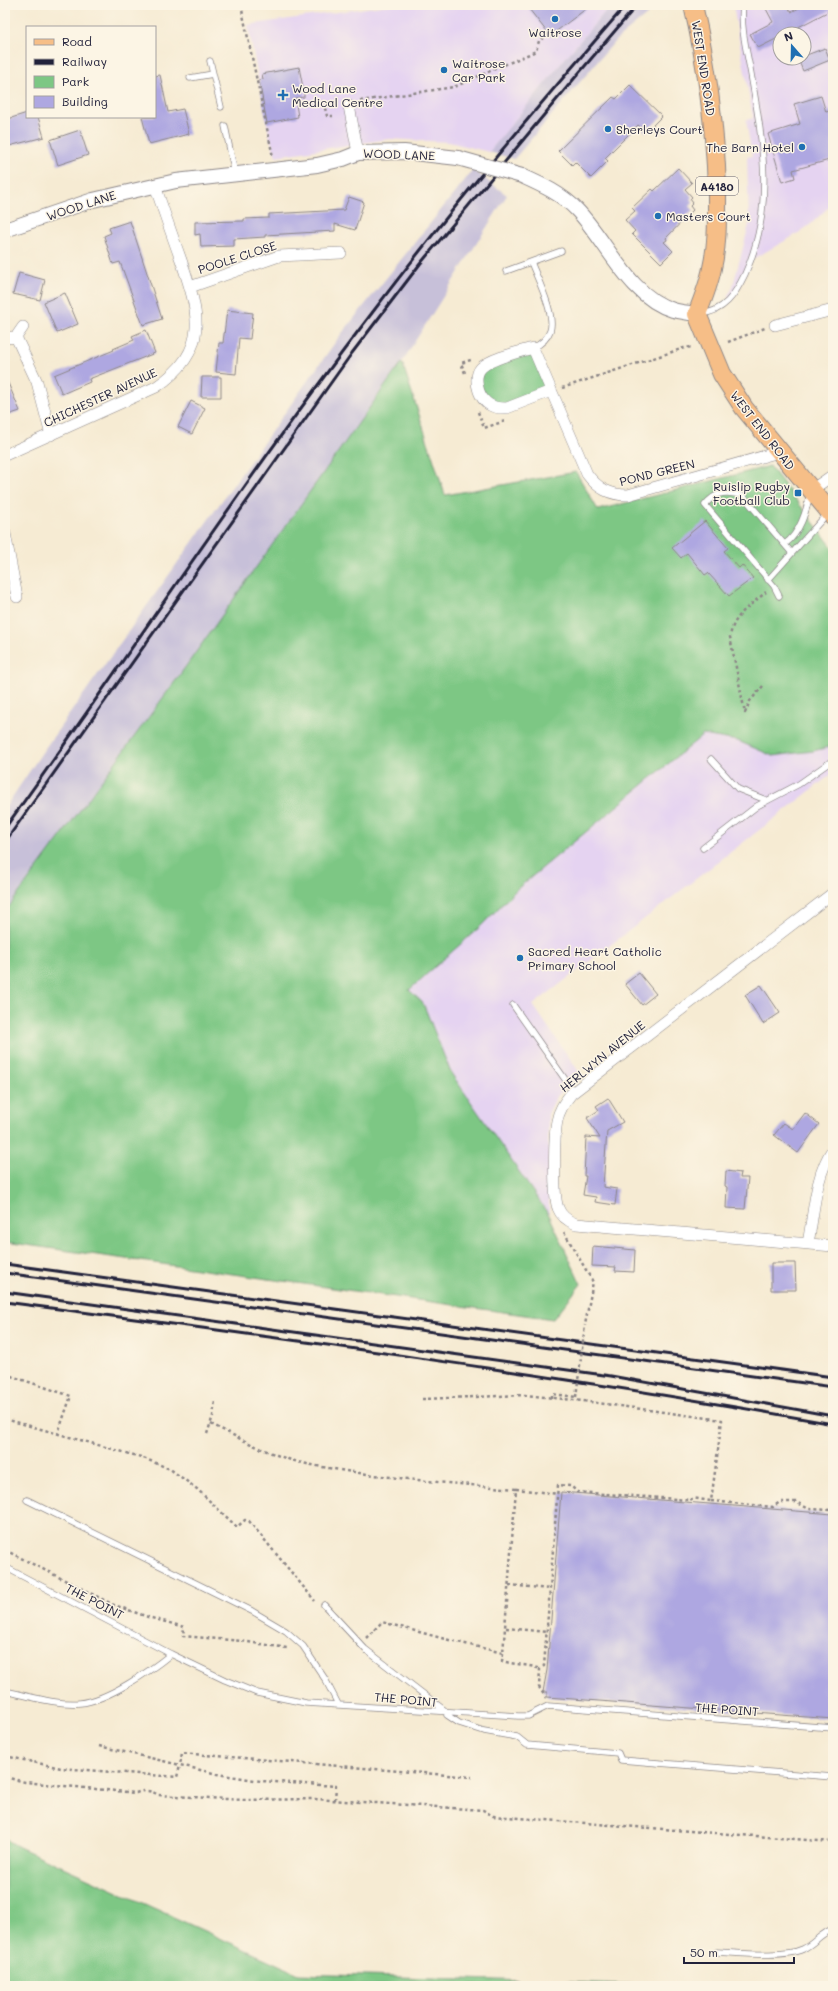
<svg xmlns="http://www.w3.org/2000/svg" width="838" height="1991" font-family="Mali,sans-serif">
  <rect width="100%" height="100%" fill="#fcf5e5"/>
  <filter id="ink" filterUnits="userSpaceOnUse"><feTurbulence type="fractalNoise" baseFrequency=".025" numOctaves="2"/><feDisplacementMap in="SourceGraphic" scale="8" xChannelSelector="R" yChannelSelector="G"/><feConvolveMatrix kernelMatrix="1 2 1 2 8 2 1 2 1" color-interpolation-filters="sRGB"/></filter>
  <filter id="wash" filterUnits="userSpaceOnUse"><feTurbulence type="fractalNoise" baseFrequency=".012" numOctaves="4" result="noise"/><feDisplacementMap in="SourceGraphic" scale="16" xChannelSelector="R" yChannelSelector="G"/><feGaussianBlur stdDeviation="0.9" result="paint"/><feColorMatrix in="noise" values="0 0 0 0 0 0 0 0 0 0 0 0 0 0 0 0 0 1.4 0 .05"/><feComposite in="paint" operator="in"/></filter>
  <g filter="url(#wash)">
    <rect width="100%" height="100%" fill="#f6ebd3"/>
    <path fill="#e5d3f1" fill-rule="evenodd" d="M387,5H611L568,55L489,152L449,142L389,139L276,156L270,138L248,25Z
      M733,5H833V172L831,173L833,197L831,198L833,203L811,224L797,234L751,260L731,299L727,296L732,289L749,225L747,157L752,156L746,120L753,118ZM780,34H804V58H780Z
      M703,735L738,741L773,756L813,751L833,746V773L533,1005L581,1075L557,1096L548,1114L549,1215L451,1073L423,1003L409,990L481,926L517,889Z"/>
    <path fill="#c7c0d9" d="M611,5H659L616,40L514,159L489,152L568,55Z
      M473,170L507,195L402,362L179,676L5,912V808L43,751L339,337Z"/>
    <path fill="#7dc784" stroke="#507460" d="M533,348L551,391L507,408L487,403L477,375L480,369Z
      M402,362L445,495L576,472L598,510L770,466L833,548V746L813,751L773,756L738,741L703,735L517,889L481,926L409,990L423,1003L451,1073L549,1215L581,1284L553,1319L5,1242V912L179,676Z
      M5,1839L19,1847L299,1974L693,1986H5Z"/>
    <g id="blocks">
      <path fill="#aea7e1" d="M526,5H591L550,36Z
        M764,5H787L791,12L805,5H833V9L785,34H780V37L758,48L750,34L773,22Z
        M825,48L830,60L803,71L798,59L804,58V56Z
        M299,67L304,93V97L295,98L298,117L267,123L259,80L263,79L262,74Z
        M160,75L168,112L183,109L189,134L149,144L142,117H155V76Z
        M630,85L662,116L646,132L638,125L605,158L608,161L591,178L575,162L572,165L558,151L613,97L616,99Z
        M821,96L826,112L833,110V159L793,170L795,178L782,182L768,134L800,124L794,104Z
        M27,113V117H38L44,137L5,147V120Z
        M80,130L88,155L58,165L50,140Z
        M678,168L692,183L685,189L692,197L690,199L693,203L690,206L693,210L666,238L667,240L664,242L673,251L661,263L632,234L635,231L625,220L635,211L632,208L652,189L654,191Z
        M349,197L364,202L355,230L335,224V231L265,235V237L234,239V246L201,247L200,234L195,235V222L244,221V219L269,218V214L344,210Z
        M130,221L162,319L143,325L120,262L113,264L104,236L111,233L109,228Z
        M19,273L45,280L40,300L13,294Z
        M65,293L78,324L57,333L44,302Z
        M227,310L253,313L250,339L239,338L236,374L216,372L219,343H223Z
        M146,330L155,353L89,379L90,382L62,394L54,375L114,350L113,349L134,340L132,336Z
        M5,376L20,411L5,416Z
        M202,377H221V397H201Z
        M191,401L205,408L192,434L178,427Z
        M705,521L728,548L724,551L739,568L742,565L753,578L729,596L708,573L705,575L687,553L681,558L672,548Z
        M639,973L656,994L642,1005L625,984Z
        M761,985L780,1013L763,1024L745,995Z
        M608,1098L623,1122L607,1131L603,1187L617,1189L615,1205L595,1202L596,1197L583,1195L586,1176H584L586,1137L600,1138L587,1118L599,1110L596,1106Z
        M805,1113L819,1124L798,1153L774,1135L784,1123L793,1129Z
        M726,1171L741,1173L740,1178H748L745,1209L726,1208L727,1187L725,1186Z
        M593,1246L635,1250L634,1272L615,1271L616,1267L592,1266Z
        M771,1263H795L796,1290H771Z
        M561,1492L833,1514V1719L547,1697V1692H543L547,1670Z"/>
    </g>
  </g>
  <g filter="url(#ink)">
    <use href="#blocks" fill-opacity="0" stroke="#8c8687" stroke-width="1"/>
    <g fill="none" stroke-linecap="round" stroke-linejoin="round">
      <g stroke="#8c8687" stroke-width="7">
        <path id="service" d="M210,61L221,107
          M190,78L213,74
          M225,126L235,174
          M531,262C537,278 556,315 550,331C547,339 541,344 533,348
          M506,271L561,251
          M700,314C724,312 735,295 745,274C775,208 763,143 751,74C747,52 740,27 743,5
          M785,544C800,533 806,512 810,494
          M768,580L827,514
          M779,596L774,586L705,505C716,491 727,491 743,496L791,552
          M711,759L738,789L766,800
          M703,848L757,806L799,784L833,760
          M513,1005L574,1092
          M27,1500L252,1611L286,1631L303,1646L325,1679L338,1704
          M5,1567L171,1654L225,1680L257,1693L306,1703L518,1716H528L548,1706L833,1728
          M324,1605L365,1649L448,1713L447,1715L459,1723L484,1731L517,1737L527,1745L618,1753L621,1760L833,1777
          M5,1691C29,1696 56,1705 80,1703C107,1701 150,1671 171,1654
          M717,1952C738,1953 784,1958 803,1949C814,1944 821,1933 833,1929"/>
      </g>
      <g stroke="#8c8687" stroke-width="12">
        <path id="minor" d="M349,106L358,153
          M190,287L279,256L341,253
          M775,325L833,310
          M16,337L37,382L51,435
          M5,338L16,337L23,327
          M551,391L507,408C499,408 492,408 486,402C478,395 473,377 481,368C491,358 519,352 533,348L587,474C598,489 610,495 628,495L779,452
          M5,455L156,387C211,350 199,313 181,260C172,235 163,210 155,185
          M810,491L833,475
          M5,533L17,597
          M833,893L571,1094C564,1103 559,1110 557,1121C554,1135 553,1196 558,1208C561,1216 568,1221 576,1224L833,1246
          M808,1243C814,1213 815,1175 833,1149"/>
      </g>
      <g stroke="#8c8687" stroke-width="16">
        <path id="tertiary" d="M522,176C542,185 562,194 577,210C607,241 629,297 673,310C681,312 689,313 697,314
          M5,230L93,200L176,181L317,165L343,159L358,153L404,152L458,158"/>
      </g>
      <g stroke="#8c8687" stroke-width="20">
        <path id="primary" d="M693,5C707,65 715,127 717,189C717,215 718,242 712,268C709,284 703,299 697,314L722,374L744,408L833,516"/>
      </g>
      <path stroke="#8c8687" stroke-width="2.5" stroke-dasharray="3 3" stroke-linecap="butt" d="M241,5L273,157
        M360,101L454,87L536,51L539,41L548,34
        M325,108L327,116H333
        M728,342L765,328
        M465,373L461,363L471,360
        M562,388L684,348L693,347
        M478,412L484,428L505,421
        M763,686L750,701L745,713L730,637C733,615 750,606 766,592
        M564,1232L593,1282L585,1325
        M5,1374L71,1396L58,1433
        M552,1398V1394L576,1397
        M422,1399L525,1395L583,1401L722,1420L711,1501L693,1498L690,1500L577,1492L571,1486L558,1485L544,1666L540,1669L539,1687L546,1698
        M5,1419L141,1457L170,1469L197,1489L237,1527L245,1520L249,1521L315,1601
        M211,1424C243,1440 277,1459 312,1465C379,1478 448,1483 516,1489L503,1653L445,1639L382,1622L366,1638
        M207,1434L213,1416L215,1401
        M516,1489L558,1494
        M711,1501L773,1507L780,1502H796L809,1509L833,1510
        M5,1550L114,1605L148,1617L184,1627L183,1636L241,1641L287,1648L288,1646
        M509,1585L550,1589
        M506,1628L547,1632
        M503,1653L502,1661C515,1665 528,1664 540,1669
        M99,1746L180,1765
        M5,1756L61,1768L177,1777L180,1766
        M5,1777L25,1782L136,1793C143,1790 151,1790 158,1795L243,1800L315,1799L483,1810L493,1816L833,1842
        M335,1800L336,1786L261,1781L217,1774L180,1765L182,1753L472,1777"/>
      <use href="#service" stroke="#fff" stroke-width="5.5"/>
      <use href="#minor" stroke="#fff" stroke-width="11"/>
      <use href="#tertiary" stroke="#fff" stroke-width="14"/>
      <use href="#primary" stroke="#f6be87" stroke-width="18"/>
      <path stroke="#22223b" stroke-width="3" d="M5,828C128,657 244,480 372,313C452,207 539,105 626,5
        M5,842L352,353L420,264L573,80L637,5
        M5,1264L833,1377
        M5,1273L833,1387
        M5,1292L611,1376L833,1416
        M5,1302C282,1338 558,1375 833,1424"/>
      <g stroke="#8c8687" stroke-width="16" stroke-linecap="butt">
        <path id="tertiary-bridge" d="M458,158L522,176"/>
      </g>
      <path stroke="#8c8687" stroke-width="2.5" stroke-dasharray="3 3" stroke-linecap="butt" d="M576,1397L585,1325"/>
      <use href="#tertiary-bridge" stroke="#fff" stroke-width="14"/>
    </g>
  </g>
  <g fill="#1f6fb2" stroke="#fcf5e5" stroke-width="1.5">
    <circle cx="555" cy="19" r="4"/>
    <circle cx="444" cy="70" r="4"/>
    <path d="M281 89h4v4h4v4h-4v4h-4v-4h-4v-4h4z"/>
    <circle cx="608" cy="129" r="4"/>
    <circle cx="802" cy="147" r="4"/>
    <circle cx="658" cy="216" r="4"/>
    <rect x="794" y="489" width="8" height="8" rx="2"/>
    <circle cx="520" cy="958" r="4"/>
  </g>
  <g text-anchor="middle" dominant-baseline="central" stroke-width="3" stroke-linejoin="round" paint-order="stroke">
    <rect fill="#fcf5e5" stroke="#63616e" stroke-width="1" x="696" y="177" width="42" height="18" rx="3"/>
    <g font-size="11" font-weight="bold" fill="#22223b">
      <text x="717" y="186">A4180</text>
    </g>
    <g font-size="12" fill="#22223b" stroke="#fcf5e5" text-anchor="start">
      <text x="555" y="32" text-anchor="middle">Waitrose</text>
      <text x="452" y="63">Waitrose<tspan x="452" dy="14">Car Park</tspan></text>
      <text x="292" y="88">Wood Lane<tspan x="292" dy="14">Medical Centre</tspan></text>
      <text x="616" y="129">Sherleys Court</text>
      <text x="794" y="147" text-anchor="end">The Barn Hotel</text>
      <text x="666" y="216">Masters Court</text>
      <text x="790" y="486" text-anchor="end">Ruislip Rugby<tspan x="790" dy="14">Football Club</tspan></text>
      <text x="528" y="951">Sacred Heart Catholic<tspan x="528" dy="14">Primary School</tspan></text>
    </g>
    <g font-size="12" fill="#22223b" stroke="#fcf5e5">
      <text transform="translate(704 68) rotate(81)">WEST END ROAD</text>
      <text transform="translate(399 154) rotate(2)">WOOD LANE</text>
      <text transform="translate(81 205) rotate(-18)">WOOD LANE</text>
      <text transform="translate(237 257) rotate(-18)">POOLE CLOSE</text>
      <text transform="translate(100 397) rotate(-25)">CHICHESTER AVENUE</text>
      <text transform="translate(763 430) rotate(52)">WEST END ROAD</text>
      <text transform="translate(657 472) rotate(-14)">POND GREEN</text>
      <text transform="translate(602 1056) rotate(-39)">HERLWYN AVENUE</text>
      <text transform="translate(95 1601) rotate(27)">THE POINT</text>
      <text transform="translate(406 1699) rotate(5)">THE POINT</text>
      <text transform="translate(727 1709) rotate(4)">THE POINT</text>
    </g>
  </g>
  <rect width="838" height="1991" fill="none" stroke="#fcf5e5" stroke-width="20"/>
  <rect x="26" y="26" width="130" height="92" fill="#fcf5e5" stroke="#a5a1a1"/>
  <rect x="34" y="39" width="20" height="6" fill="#f6be87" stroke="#a5a1a1"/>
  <text x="62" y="46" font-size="12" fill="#22223b">Road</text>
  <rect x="34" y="59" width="20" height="6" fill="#22223b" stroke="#a5a1a1"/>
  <text x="62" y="66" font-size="12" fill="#22223b">Railway</text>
  <rect x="34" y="76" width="20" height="12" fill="#7dc784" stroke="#a5a1a1"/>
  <text x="62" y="86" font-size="12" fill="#22223b">Park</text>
  <rect x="34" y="96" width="20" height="12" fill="#aea7e1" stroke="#a5a1a1"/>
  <text x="62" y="106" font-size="12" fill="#22223b">Building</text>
  <g transform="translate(792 46) rotate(340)"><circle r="19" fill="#fcf5e5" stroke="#a5a1a1"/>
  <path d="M0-3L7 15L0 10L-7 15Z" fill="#1f6fb2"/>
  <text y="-6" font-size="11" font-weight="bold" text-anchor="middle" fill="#22223b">N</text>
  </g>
  <path d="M684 1957v6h110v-6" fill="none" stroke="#22223b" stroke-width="2"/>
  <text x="690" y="1957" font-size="12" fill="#22223b" stroke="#fcf5e5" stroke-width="3" paint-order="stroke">50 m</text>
</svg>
